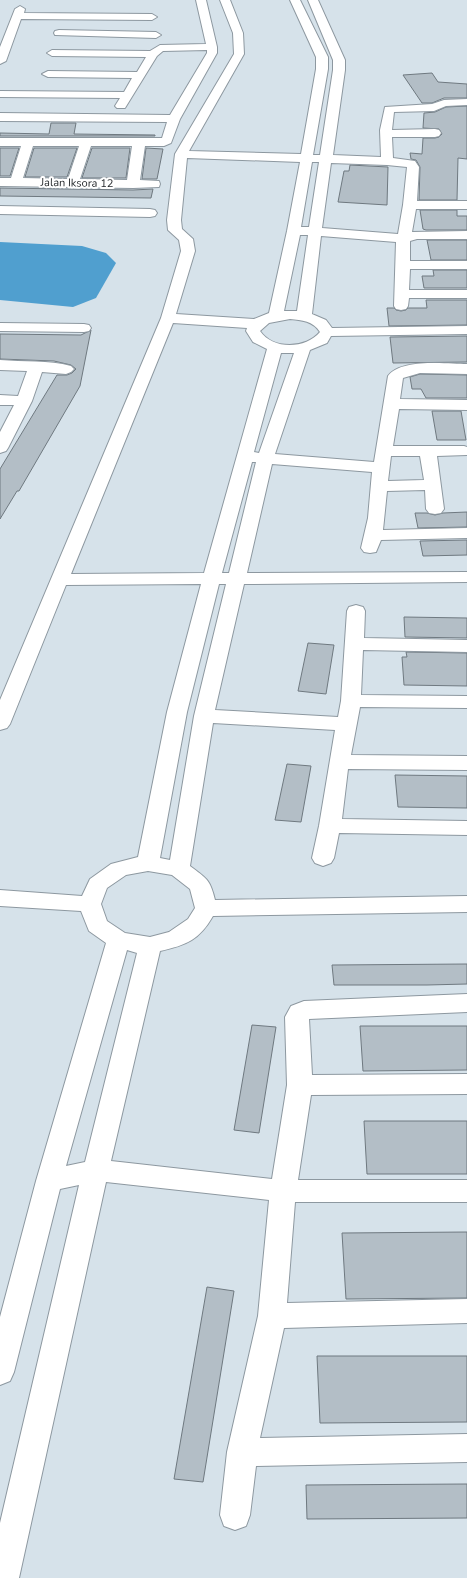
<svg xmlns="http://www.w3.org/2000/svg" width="467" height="1578" font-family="'Nunito Sans',sans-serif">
  <rect width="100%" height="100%" fill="#d6e2ea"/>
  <path fill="#509fcf" d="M0,242L82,246L106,253L116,263L96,298L73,307L0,300Z"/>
  <path fill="#b3bec6" stroke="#6f7980" d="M432,73L438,82L467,84V98H444L432,103H422L403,75Z
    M467,106V159L458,158L457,200H419L420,167L416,160L411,159L410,153L422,154L423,138H435L439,137L442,134L439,129L423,128L424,113L435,112L446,107Z
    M51,123H76L74,134L155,135V136H0V133L49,134Z
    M0,148H19L10,176H0Z
    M34,148H77L67,177H25Z
    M92,148H130L126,178H82Z
    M146,148L163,149L157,179H142Z
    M350,165L388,167L387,205L338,202L344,171H349Z
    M0,188L133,190L153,189L151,198L0,196Z
    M420,210H457V216H467V230H426L423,229Z
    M427,240H467V260H431Z
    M433,270H467V288H424L422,276H434Z
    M426,300H467V325L389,326L387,308H394L396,310L401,311L406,310L408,308H427Z
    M91,330L80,386L19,491H17L0,519V469L57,375H67L72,373L76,369L71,365L54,361L0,359V334L81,335Z
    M467,336V362L393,363L390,337Z
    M420,374L467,375V398H426L421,389H412L410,377Z
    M432,411H461L466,440H437Z
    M467,512V527L418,528L415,513H427L435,515L443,513Z
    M467,540V555L423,556L420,541Z
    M404,617L467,618V638L405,637Z
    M308,643L334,645L326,694L298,691Z
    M406,652L467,653V686L404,685L402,657H407Z
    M287,764L311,766L301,822L275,820Z
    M395,775L467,776V808L398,807Z
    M467,964V984L427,985H334L332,965Z
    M252,1025L276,1027L259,1133L234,1130Z
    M360,1026H467V1070L363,1071Z
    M364,1121H467V1174H367Z
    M467,1232V1298L346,1299L342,1233Z
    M207,1287L234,1291L203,1482L174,1479Z
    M317,1356H467V1422L320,1423Z
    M467,1484V1518L307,1519L306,1485Z"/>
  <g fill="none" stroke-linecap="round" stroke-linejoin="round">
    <g stroke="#8d98a0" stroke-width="2">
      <path id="minor" d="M196,0H206L217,47V53L180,119L171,143L164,146H145L140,180L159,181L160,184L159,187L133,188L0,186V178H11L21,146H0V138H162L167,122L0,121V113L170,115L207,53V50L163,51L157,56L125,108H117L115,106L120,98L0,97V91L124,92L132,78L48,77L42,74L48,71L137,72L146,57L52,56L47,53L52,50L150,51L160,45L206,44ZM33,146H79L68,179L23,178ZM91,146H132L127,180L80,179Z
        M220,0H230L243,33L244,54L189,151L301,154L316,69V57L290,0H300L328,57V69L313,155H320L333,70V60L308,0H318L345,60V70L333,155L381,157L380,130L385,107L432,104L444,100L467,99V105L446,106L434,111L394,112L392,130L435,129L439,130L441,133L439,136L435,137H392L393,158L415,161L419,167L417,201H467V209H416L412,232L467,231V239H417L410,241V261H467V269H410L409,290H467V298H409L408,306L406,309L401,310L396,309L394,306L396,242L321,236L312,314L326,320L332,328L467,326V334L331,336L327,343L310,350L275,454L374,462L388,376C401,358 448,364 467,364V374L420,373L403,378L400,399L467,400V410L399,409L393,446H464L467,447V455L437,456L444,509L441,513L435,514L429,513L426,509L425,490L387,491L383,530L467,528V538L381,540L376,552L370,553L364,552L361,548L368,518L372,472L272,464L247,573L467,572V582L244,584L215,710L338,717L341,701L347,611L349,607L356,605L363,607L365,611L364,638L467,640V652L363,650L361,695L467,696V708L360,707L351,755L467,756V770L348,769L342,819L467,821V835L339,833L334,858L331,863L323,866L315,863L312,858L319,826L335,730L213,723L190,866C207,879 210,879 215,900L467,896V912L213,916C199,940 187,945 160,951L111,1161L272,1179L287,1085L285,1017L291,1006L304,1001L467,994V1012L309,1019L312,1075L467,1074V1094L311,1095L298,1180H467V1202H295L287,1303L467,1299V1323L284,1328L260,1438L467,1434V1462L256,1466L250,1515L246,1526L235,1530L224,1526L220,1515L227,1452L258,1316L269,1200L106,1182L19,1578H0V1523L79,1185L60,1189L14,1372L10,1381L0,1385V1317L36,1181L106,943L89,931L81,911L0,906V890L82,896L90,879L111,864L138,857L167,712L201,584L66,585L10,724L7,728L0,730V700L161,318L181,251L179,240L168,230L167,220L175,154L234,54L233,33ZM187,158L300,162L287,231L269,313L254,319L176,314L195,251L193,239L182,229L181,220ZM312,162H319L309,227H301ZM331,163L387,165L407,167L403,205L398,234L322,228ZM300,235H308L297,311H284ZM290,319C302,320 313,321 320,332C306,349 273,350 260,331L269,323ZM173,323L247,328L246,331L253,342L267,349L204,573L71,574ZM281,353H294L259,453L254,452ZM391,456H420L424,480L388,481ZM252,462H256L229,573H222ZM219,584H226L194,716L170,860L160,858L187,712ZM148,871L172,875L190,889L195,908L188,919L169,932L150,937L125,933L107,921L101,904L107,888L126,875ZM127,950L137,953L85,1162L66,1166Z
        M20,6L25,9L24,13L152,14L157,17L152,20L21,19L6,61L0,64V47L15,9Z
        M59,30L156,32L161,35L156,38L55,35L54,33L55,31Z
        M0,206L150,209L155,210L157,213L155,216L150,217L0,214Z
        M0,323L84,324L89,325L91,328L89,331L84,332L0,331Z
        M0,360C23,362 49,360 71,366L74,369L71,372L66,374L42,372L32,401L8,448L6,451L0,453V432L14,405H0V395L18,396L27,371L0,370Z"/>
    </g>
    <use href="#minor" fill="#fff" fill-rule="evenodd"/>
  </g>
  <g text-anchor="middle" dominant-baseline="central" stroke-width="4" stroke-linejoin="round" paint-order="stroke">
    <g font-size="11" fill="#25292c" stroke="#fff">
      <text transform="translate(77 183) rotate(1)">Jalan Iksora 12</text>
    </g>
  </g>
</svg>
